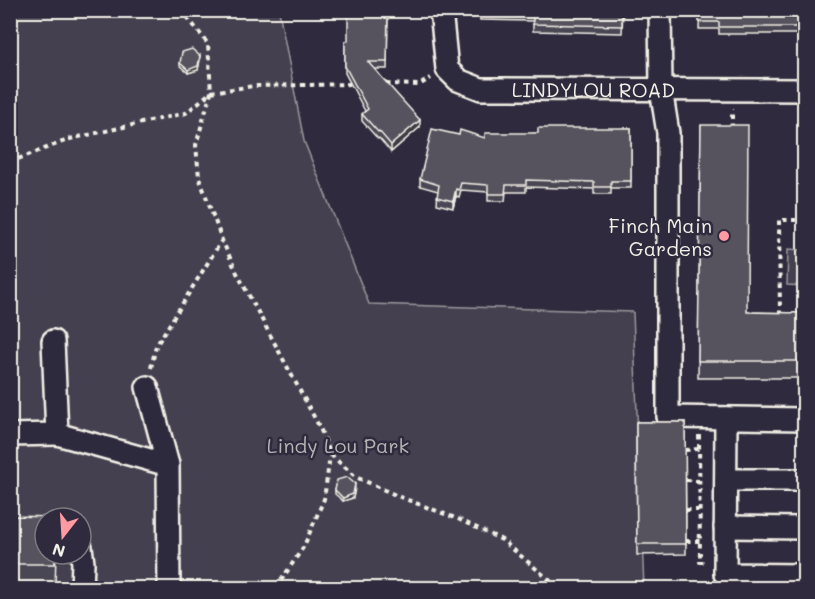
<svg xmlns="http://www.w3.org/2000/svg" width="815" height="599" font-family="Mali,sans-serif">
  <rect width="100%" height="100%" fill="#2f2a3d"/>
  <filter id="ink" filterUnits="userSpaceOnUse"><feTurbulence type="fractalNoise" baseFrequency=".0167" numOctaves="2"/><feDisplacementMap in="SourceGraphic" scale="12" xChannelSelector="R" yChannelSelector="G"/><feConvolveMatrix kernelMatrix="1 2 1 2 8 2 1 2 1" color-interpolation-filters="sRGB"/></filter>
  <g filter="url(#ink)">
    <path fill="#454050" stroke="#9c989c" stroke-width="1.5" fill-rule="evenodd" d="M10,11H279L304,141L369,304L633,312L644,588H11ZM45,518H81V554H45Z
      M788,249L804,250V286L787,285Z"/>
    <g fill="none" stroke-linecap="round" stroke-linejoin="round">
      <g stroke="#f4f1e8" stroke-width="26">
        <g id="minor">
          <path id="s1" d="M441,10L447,69L458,80L481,89L804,90"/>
          <path d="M660,10L661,89L668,133V417L804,419"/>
          <path d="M53,341L57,434L168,465L169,588"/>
          <path d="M147,387L168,465"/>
          <path d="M726,418L725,574L804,575"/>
          <path d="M10,435L57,434"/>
          <path d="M726,480H804"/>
          <path d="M725,527L804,528"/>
          <path d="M81,547L83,563L82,588"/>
        </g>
      </g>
      <path stroke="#f4f1e8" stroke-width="4" stroke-dasharray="4.5 4.5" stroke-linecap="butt" d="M182,10L208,44L211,92L196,145L199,177L222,240L237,273L320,428L331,455L356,477L400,497L458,519L502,540L559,588
        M386,84L419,85L431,78
        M732,128V109
        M10,162L70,139L186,113L211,92L254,86L355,84
        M780,315L779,220H804
        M151,368L156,346L222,240
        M699,435L700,562H707
        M685,450L699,449
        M686,480L699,481
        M686,510H699
        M686,541H700
        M652,585V588
        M276,588L304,546L324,499L330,456"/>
      <use href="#minor" stroke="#2f2a3d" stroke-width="21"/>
    </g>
    <path fill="#4a4752" stroke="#f4f1e8" stroke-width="1.5" d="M388,10L387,69H375L420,127L391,152L379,138L378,139L362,121V114L365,111L345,73V41H348Z
      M480,10H623L622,33L533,31V21L480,20Z
      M700,10H804V34H719V29H699Z
      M200,60L198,70L188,73L180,66V63Z
      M701,125L747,312L804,313V378H698Z
      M631,128V188H611V194H594V189L526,187V192H506L505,201H488V192L461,190L459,197L456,196L453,208L437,204L438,191L420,186V179L459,135L485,138L538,133Z
      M636,422H685L686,554L637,555Z
      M355,488L353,498L343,501L335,494V490Z
      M10,516L56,554L55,587L10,586Z"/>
    <path fill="#3c3942" stroke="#f4f1e8" stroke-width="1.5" d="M200,56L198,70L188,73V70Z
      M420,120V127L391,152V145Z
      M456,189V196L453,208V201Z
      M355,484L353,498L343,501V498Z"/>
    <path fill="#56525f" stroke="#f4f1e8" stroke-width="1.5" d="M348,10H388L387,62H368L420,120L391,145L379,131L378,132L362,114L368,109L345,66V41H348Z
      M480,10H622V26L533,24V14L480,13Z
      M700,10H804V27H719V22H699Z
      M192,49L200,56L198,66L188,70L180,63L182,52Z
      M701,125H748L747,312L804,313V361H698Z
      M538,128H631V181H611V187H594V182L526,180V185H506L505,194H488V185L461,183L459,190L456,189L453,201L437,197L439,185L420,179L432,129L459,135L460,130L485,138V133H538Z
      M636,422H685L686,544H637Z
      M347,477L355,484L353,494L343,498L335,490L337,480Z
      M10,516L56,517V518H45V554H55V564H10Z"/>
  </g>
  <circle fill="#ff9aa2" stroke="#2f2a3d" stroke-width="2" cx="724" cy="236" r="6"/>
  <g text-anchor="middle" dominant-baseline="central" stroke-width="5" stroke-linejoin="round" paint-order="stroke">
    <g font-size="20" fill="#f4f1e8" stroke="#2f2a3d">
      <text stroke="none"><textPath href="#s1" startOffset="212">LINDYLOU ROAD</textPath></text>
    </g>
    <g font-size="20" fill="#f4f1e8" stroke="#2f2a3d" text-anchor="end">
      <text x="712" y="225">Finch Main<tspan x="712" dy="23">Gardens</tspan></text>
    </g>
    <g font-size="20" fill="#b7b3b3" stroke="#2f2a3d">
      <text x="338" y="445">Lindy Lou Park</text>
    </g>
  </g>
  <rect width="815" height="599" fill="none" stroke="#2f2a3d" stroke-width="36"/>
  <rect x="18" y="18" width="779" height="563" fill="none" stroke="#f4f1e8" stroke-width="2" filter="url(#ink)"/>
  <g transform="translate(63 536) rotate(197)"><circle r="28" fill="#2f2a3d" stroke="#7e7a81" stroke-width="1.5"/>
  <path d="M0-4.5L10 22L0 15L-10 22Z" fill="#ff9aa2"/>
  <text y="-9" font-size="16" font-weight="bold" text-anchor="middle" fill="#f4f1e8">N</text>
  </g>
</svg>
